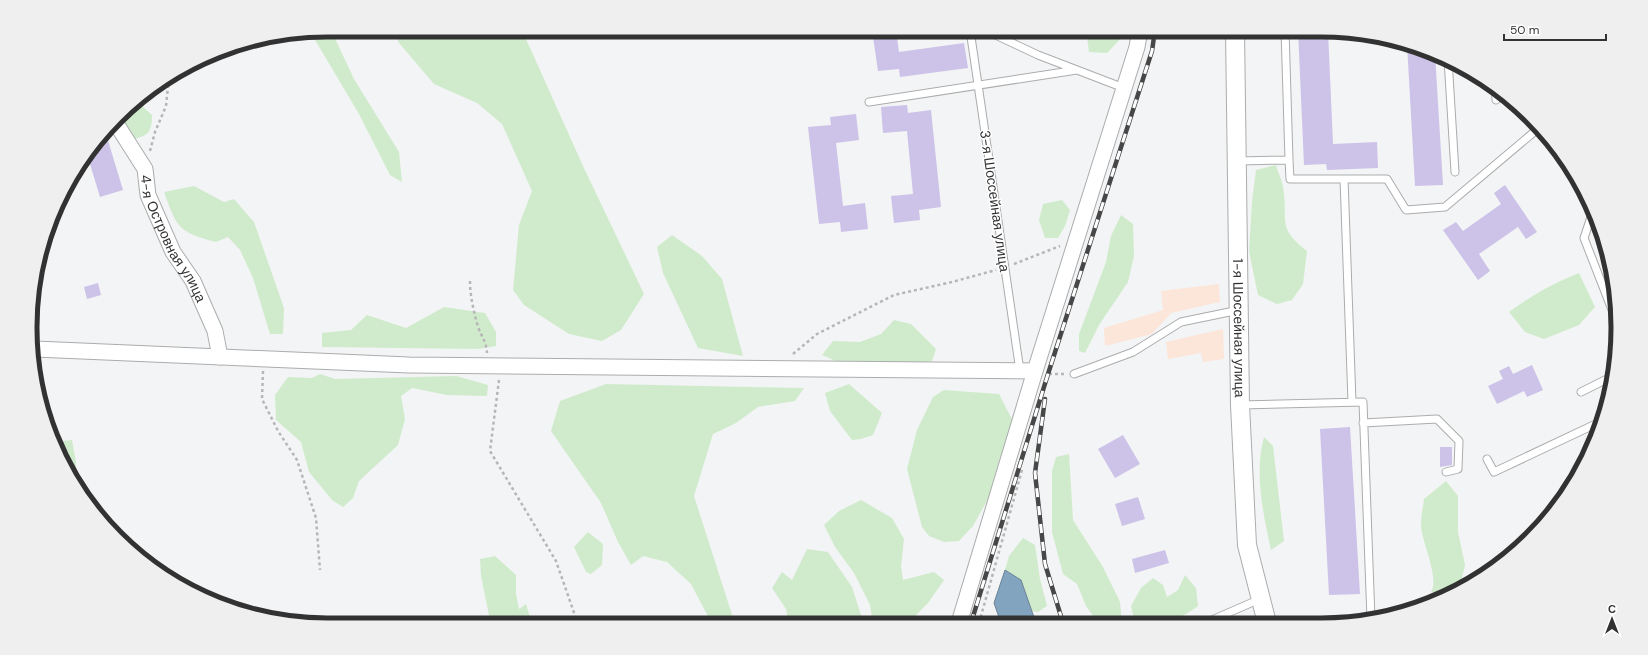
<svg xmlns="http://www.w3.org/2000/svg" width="1648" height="655" font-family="'DM Sans',sans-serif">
  <rect width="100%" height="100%" fill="#f3f4f5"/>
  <path fill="#fce5d9" d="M1219,284L1220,302L1171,313L1152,334L1105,346L1104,328L1163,310L1161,291Z
    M1223,329L1224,359L1203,362L1201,353L1168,359L1166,342Z"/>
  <path fill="#d0ebcc" d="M331,30L354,79L399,152L402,182L390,175L359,114L311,33Z
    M393,30H522L583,166L644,294L621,330L602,341L569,334L524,305L513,290L519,225L532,191L502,124L477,103L434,84L399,43Z
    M1086,30H1129L1107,53L1089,52Z
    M143,107L152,115C152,131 149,136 133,139L124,124L122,116L131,108Z
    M1276,165C1278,172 1282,180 1283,187C1289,220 1275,226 1307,251L1303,284L1292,300L1277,304L1258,295L1249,251L1252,201L1256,170Z
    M194,186L224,202L234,199L254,222L284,308L283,334H270L253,278L240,250L228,237L216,242C178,232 177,228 164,192Z
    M1062,200L1070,210L1065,226L1058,238H1045L1039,220L1043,204Z
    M1121,215L1133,224L1134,256L1128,282L1099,325L1085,353L1079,351V334L1106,262L1111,236Z
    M672,235L702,256L722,279L743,356L698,348L663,273L657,247Z
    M1579,273L1595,307L1579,325L1544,339L1525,332L1509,312C1531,296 1553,283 1579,273Z
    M444,307L485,313L496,332V346L478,349L322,347V333L351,330L367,315L406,328Z
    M894,320L911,324L936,349L932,361L916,366L838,362L822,355L833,341L860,342L881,334Z
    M320,374L335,379L456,376L488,385L487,396L447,395L412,388L401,396L405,419L398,445L359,481L353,498L343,507L332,500L309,472L301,442L276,420L275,395L288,377L312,378Z
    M606,384L804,388L795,401L758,407L736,423L713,434L694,496L735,624H712L691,584L667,562L643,556L631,565L618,542L601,503L551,431L560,401Z
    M849,384L882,413L873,435L861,439L852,440L830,411L825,393Z
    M944,390L999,394L1014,423L999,461L989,497L973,526L959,541L944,542L929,536L922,527L907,469L917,430L933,397Z
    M1264,437L1273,446L1284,541L1271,550C1263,513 1254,473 1264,437Z
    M72,440L76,462L75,483L53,442Z
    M1069,454L1073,520L1103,567L1120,602L1122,623H1098L1086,606L1077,584L1063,574L1052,532V471L1056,457Z
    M1446,481L1458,496V532L1465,565L1460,586L1451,594L1431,592C1440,578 1421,541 1421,524C1421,516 1423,507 1424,499Z
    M861,500L892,518L904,539L901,567L903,580L934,572L944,580L928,603L907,624H873L870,605L854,573L835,547L824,525L839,511Z
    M588,532L603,544L602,565L591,574L586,572L574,547Z
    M1023,538L1035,545L1040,579L1047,606L1038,612L1032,611L1021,580L1005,570L1009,556Z
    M807,549L828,552L852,587L864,624H789L786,609L772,588L782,572L792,580Z
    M495,556L516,575V594L519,609L526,604L532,624L491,625L481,576L480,559Z
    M1185,575L1196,588L1198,606C1177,622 1161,623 1135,623L1131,606L1141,588L1153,578L1163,585L1167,597L1178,590Z"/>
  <path fill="#83a4bf" stroke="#6b8295" d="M1005,570L1021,580L1036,623H1001L994,603Z"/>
  <path fill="#cdc2e8" d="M872,30H896L899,52L964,43L968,68L900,77L899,69L878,71Z
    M1298,30L1328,31L1333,144L1377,142L1378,168L1327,170L1326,164L1304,165Z
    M1407,44L1435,54L1443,185L1415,186Z
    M907,105L908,113L931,110L941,207L919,210L920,220L894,223L891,196L913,194L907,131L883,133L881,107Z
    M856,114L859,140L836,143L843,206L865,203L868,229L841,232L840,222L819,224L808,127L831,125L830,117Z
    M106,134L123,190L100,197L90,164L79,168Z
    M1505,185L1537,232L1526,239L1518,227L1479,254L1490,271L1478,280L1443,230L1456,222L1463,231L1501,204L1494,193Z
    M98,283L101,295L87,299L84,287Z
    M1532,365L1543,390L1527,397L1524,391L1497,404L1488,386L1503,379L1499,371L1509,366L1513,374Z
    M1350,427L1360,594L1329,595L1320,429Z
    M1123,435L1140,464L1115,478L1098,449Z
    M1440,447H1452V465L1440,467Z
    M1138,497L1145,519L1122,526L1115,504Z
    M1165,550L1169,563L1135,573L1132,559Z"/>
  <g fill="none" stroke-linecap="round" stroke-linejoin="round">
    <g stroke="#abacad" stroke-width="9">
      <path id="service" d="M970,30L1020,371
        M985,30L1038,55L1124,88
        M1285,30L1289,160
        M1448,59L1455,172
        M1495,87L1496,100
        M869,102L1077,70
        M1238,161L1289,160L1290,179H1387L1406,210L1445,207L1540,127
        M1344,179L1352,402
        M1593,211L1584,238L1616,320
        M1074,374L1133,352L1181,322L1239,310
        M1581,392L1613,376
        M1240,405L1363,402L1371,619
        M1363,423L1437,419L1459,441L1458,469L1446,472
        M1487,459L1494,472L1600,422
        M1205,623L1260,599"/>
    </g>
    <g stroke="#abacad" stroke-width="17">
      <g id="minor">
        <path id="s1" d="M117,125L145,169L148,195L173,252L193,281L215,331L220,357"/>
        <path d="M35,349L409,365L1035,371"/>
        <path d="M959,623L1035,371L1137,47L1140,30"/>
      </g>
    </g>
    <g stroke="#abacad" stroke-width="20">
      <g id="tertiary">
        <path id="s2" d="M1235,30L1240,405L1247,545L1267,623"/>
      </g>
    </g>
    <path stroke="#b6b6b7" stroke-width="2.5" stroke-dasharray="3 3" stroke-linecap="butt" d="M150,151L155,132L166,106L169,77
      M1014,264L1060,246
      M470,281C470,297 474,312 478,327C482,338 486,340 487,353
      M793,354L817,334L894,295L952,282L996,270
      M263,371L262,399L278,431L297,460L316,518L320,570
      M1049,374H1066
      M499,380L490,451L556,561L578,624
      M979,623L1022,470"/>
    <use href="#service" stroke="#fff" stroke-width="7"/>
    <use href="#minor" stroke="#fff" stroke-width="15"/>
    <use href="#tertiary" stroke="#fff" stroke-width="18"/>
    <g stroke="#474748" stroke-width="4.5">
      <path id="rail" d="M1045,399L1035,473L1045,564L1063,623
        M971,623L1048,374L1152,51L1155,30"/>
    </g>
    <use href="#rail" stroke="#fff" stroke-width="3" stroke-dasharray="9" stroke-linecap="butt"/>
  </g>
  <g text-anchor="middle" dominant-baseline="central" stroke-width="3" stroke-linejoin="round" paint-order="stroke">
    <g font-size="14" fill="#323232" stroke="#fff">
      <text transform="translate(995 201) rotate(82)">3-я Шоссейная улица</text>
      <text stroke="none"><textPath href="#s1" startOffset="128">4-я Островная улица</textPath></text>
      <text stroke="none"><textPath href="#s2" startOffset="298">1-я Шоссейная улица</textPath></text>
    </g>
  </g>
  <path d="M0 0H1648V655H0ZM327 37H1321A290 290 0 0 1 1611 327V328A290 290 0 0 1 1321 618H327A290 290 0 0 1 37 328V327A290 290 0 0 1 327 37Z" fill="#efefef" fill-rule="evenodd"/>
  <path fill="none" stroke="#323232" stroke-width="5" d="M327 37H1321A290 290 0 0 1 1611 327V328A290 290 0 0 1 1321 618H327A290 290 0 0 1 37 328V327A290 290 0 0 1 327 37Z"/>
  <g transform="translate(1612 619)" stroke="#ffffff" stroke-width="3" paint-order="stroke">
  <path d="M0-3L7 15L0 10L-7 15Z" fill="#323232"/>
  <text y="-6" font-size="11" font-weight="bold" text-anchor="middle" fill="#323232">С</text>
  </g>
  <path d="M1504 34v6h102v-6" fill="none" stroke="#323232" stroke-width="2"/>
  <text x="1510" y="34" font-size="12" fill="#323232" stroke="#ffffff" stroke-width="3" paint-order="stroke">50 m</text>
</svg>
